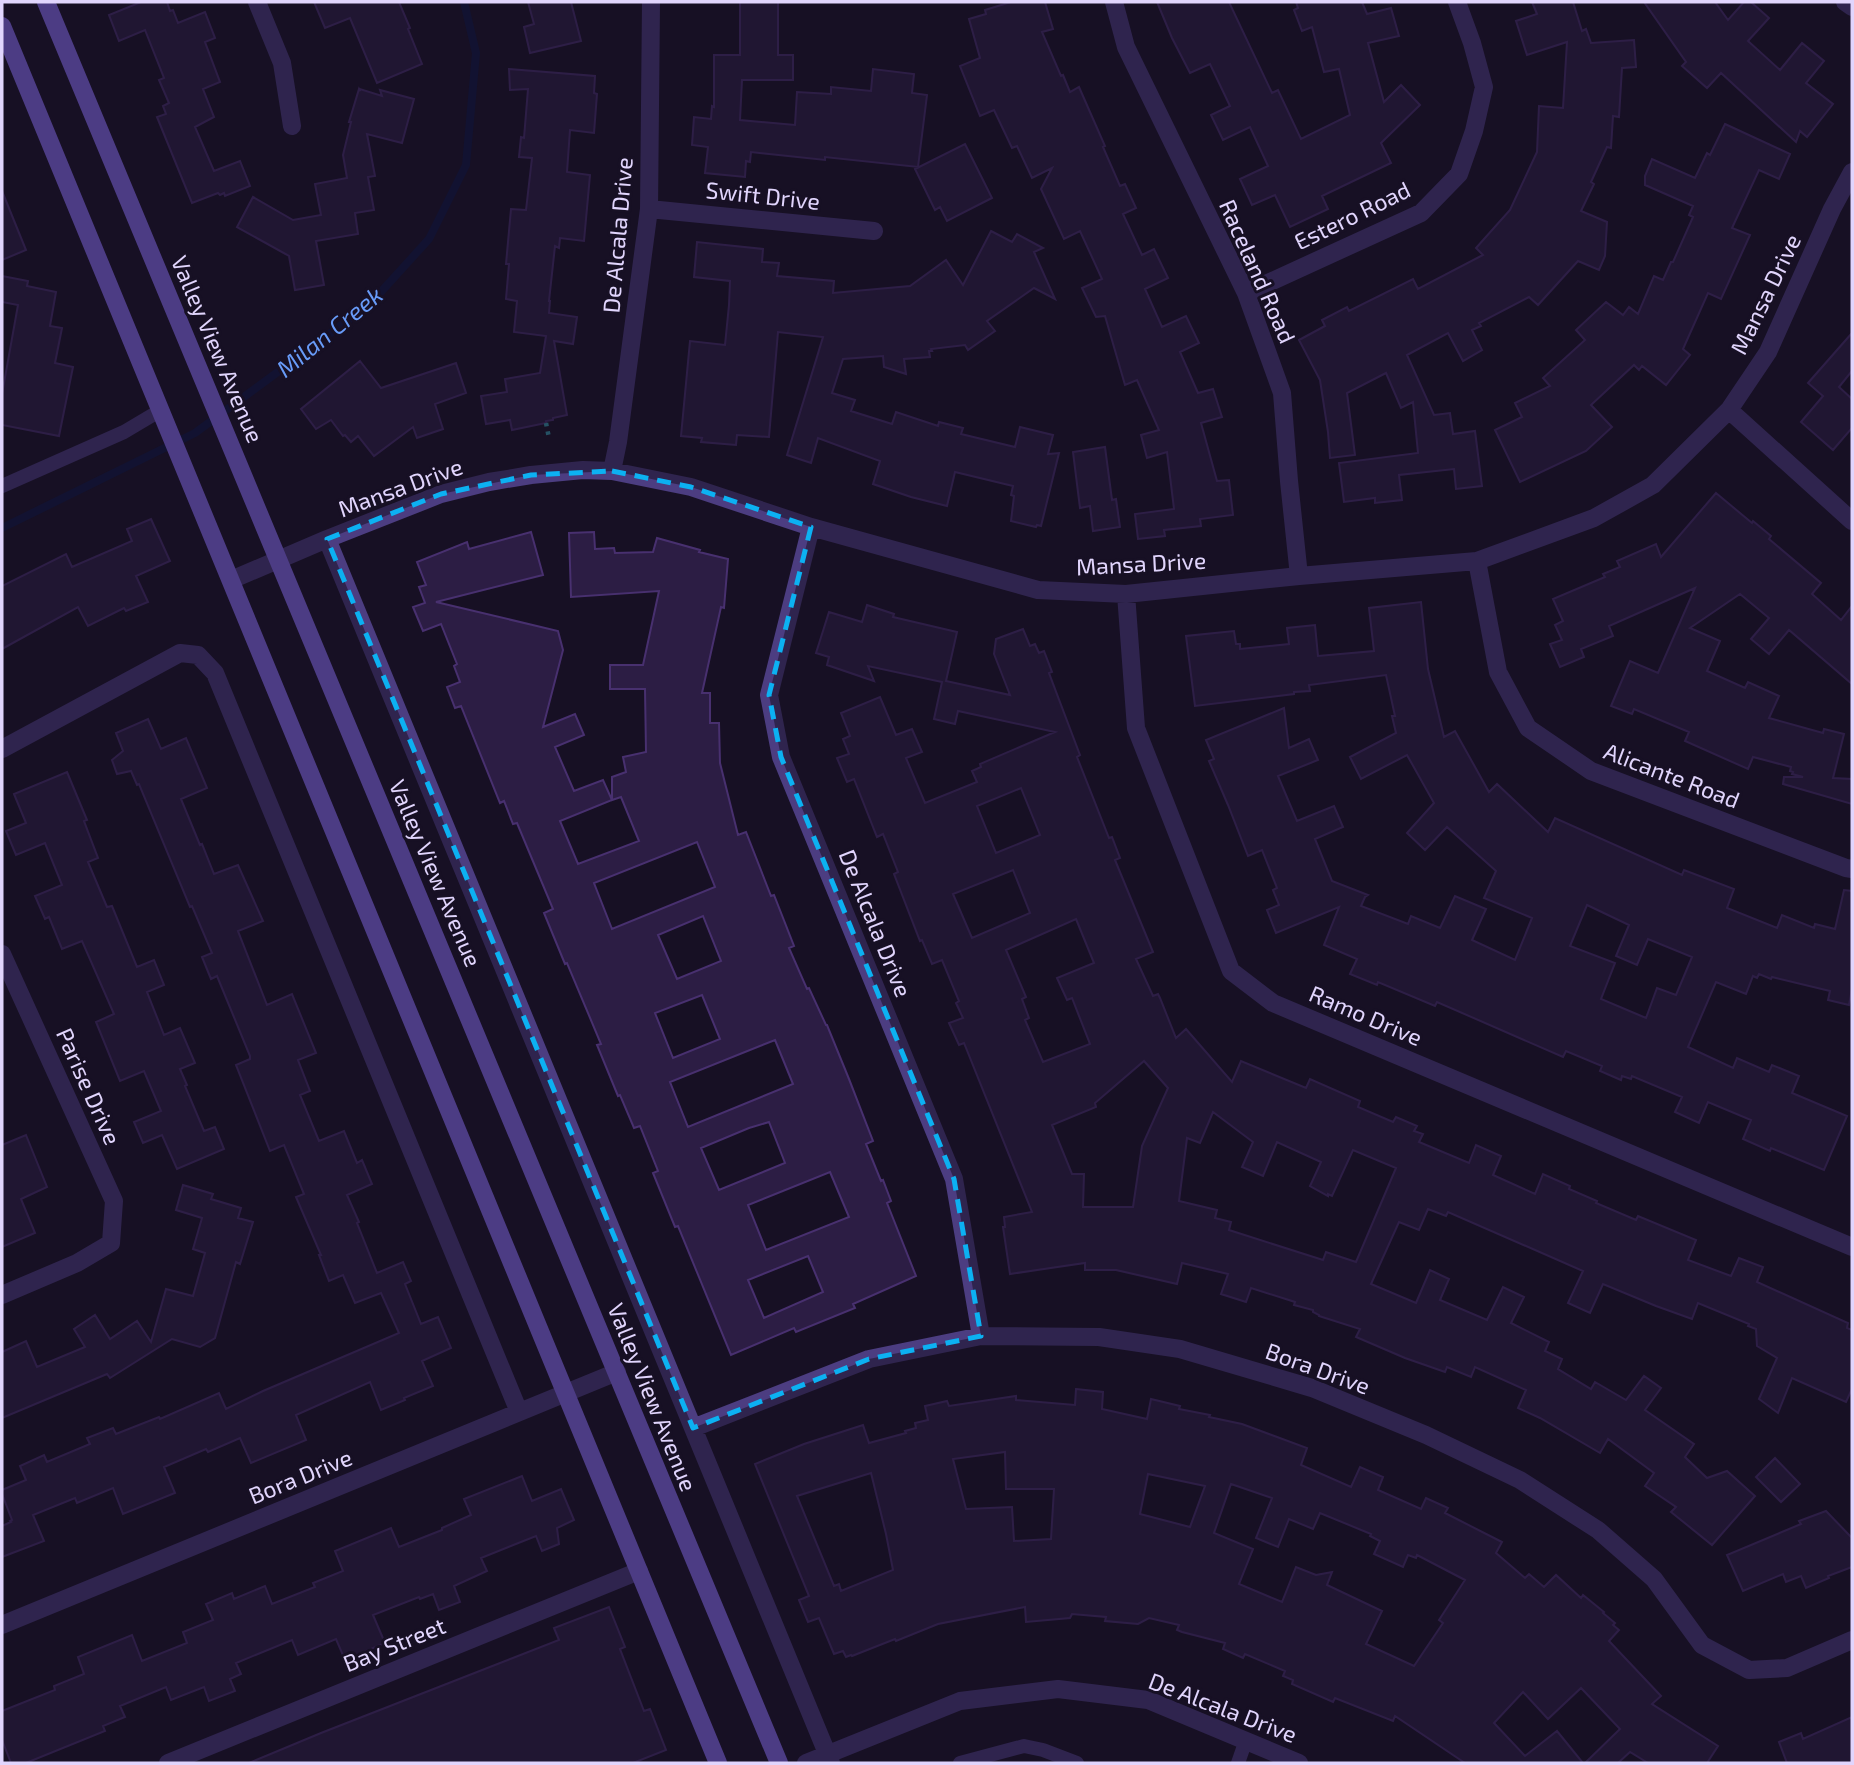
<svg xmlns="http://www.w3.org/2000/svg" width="1854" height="1765" font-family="'Exo 2',sans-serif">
  <rect width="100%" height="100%" fill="#171024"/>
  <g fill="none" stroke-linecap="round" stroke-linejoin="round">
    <path stroke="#0c1640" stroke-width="8" d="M2,528L195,433L370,304L429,239L466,165L476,53L464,2"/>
  </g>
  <path fill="#2c1d44" stroke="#48306f" stroke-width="2" fill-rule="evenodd" d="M141,2H167L170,11L173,10L178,23L205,12L215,38L205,42L220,82L203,89L214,117L195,127L214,171L240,161L250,186L225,196L224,193L220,195L218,193L192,203L157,117L166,114L163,106L169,103L159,80L164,78L145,30L119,41L109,15Z
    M314,2H399L410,28L408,29L422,64L377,83L350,18L325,28Z
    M528,2H571L581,41L530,53L524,27L534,24Z
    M740,2H778V55H793V80H742L740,120L795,125L797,92L831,94V87L871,91L873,69L914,74L912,93L927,95L918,167L825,157V160L751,152L750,162L746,161L745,177L705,173L708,147L692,145L694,117L711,119L712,106L714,107V55H740Z
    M1011,2H1045L1053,29L1042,32L1061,76L1063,75L1070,92L1079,87L1105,146L1103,147L1120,186L1125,184L1136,208L1123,214L1142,255L1154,249L1168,278L1145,289L1162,327L1186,316L1199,343L1180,352L1198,393L1213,389L1222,417L1201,423L1217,481L1229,480L1233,515L1200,519L1201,526L1164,530L1165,536L1138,539L1135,514L1174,509L1167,452L1147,458L1141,435L1159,430L1137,380L1125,385L1105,316L1096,317L1082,288L1102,279L1080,231L1064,239L1041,189L1052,168L1032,178L1017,146L1012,148L994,110L980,116L960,66L980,58L969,19L986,14L985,10Z
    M1157,2H1229L1272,93L1278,90L1301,139L1350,115L1339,69L1324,72L1312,27L1302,31L1294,10L1298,8L1296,2H1362L1367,14L1391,8L1399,36L1368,43L1384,102L1401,85L1420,105L1381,143L1391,163L1322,196L1328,209L1290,227L1275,195L1252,205L1240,179L1268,166L1250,127L1223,140L1211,115L1230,106L1210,64L1190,73L1172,38Z
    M1532,2H1573L1582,31L1586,29L1591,43L1634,40L1636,67L1622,68L1619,117L1613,116L1611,148L1607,147L1591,182L1594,184L1581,211L1607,222L1605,256L1599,270L1578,261L1538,305L1529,297L1479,323L1481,326L1472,330L1482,350L1463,361L1448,333L1407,355L1434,415L1450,413L1453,434L1475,431L1482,486L1456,489L1454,469L1399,475L1402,500L1375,503V498L1344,502L1339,463L1418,453L1413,402L1401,408L1386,373L1347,393L1355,455L1330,458L1328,432L1320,380L1299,340L1325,326L1322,320L1347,307L1349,311L1413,279L1418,289L1483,255L1476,248L1510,210L1537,152L1539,106L1563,108L1567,42L1527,55L1516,21L1537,14Z
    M1644,2H1715L1728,20L1744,2H1751L1769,18L1748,41L1780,70L1802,43L1824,61L1806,83L1833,104L1807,137L1800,131L1796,142L1721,73L1707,88L1682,66L1686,62Z
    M509,69L595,76L594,93L597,94L594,133L570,130L567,172L590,175L584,241L560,238L559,248L555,246L549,301H550L549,313L577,317L573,344L554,341L567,415L553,418V420L546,421V423L512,430L510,420L486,424L481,396L507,392L505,379L540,373L546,336L514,332L517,301L506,299L509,264H506L511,209L526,210L532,158L519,157L521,137L524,138L528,89L510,90Z
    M359,89L360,91V89L382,96L380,90L414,99L402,143L367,134L375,176L368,177L374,210L355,213L358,234L316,241L324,285L295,290L289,256L237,227L253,197L293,220L321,215L315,184L347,178L343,155L351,122H349Z
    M1725,124L1790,154L1779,179L1759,170L1732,228L1750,235L1721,299L1708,293L1683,349L1690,355L1666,385L1642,366L1639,370L1634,365L1591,405L1612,427L1586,451L1520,482L1495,430L1522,417L1515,403L1550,386L1543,378L1585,340L1576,330L1606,302L1623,315L1629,307L1638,314L1654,276L1663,280L1671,262H1673L1693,217L1689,215L1693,206L1645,185V176L1652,159L1695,178L1707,153L1710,155Z
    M965,144L992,198L947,221L940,207L935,210L915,169Z
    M2,191L26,250L2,260Z
    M991,231L1012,242L1017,234L1043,248L1034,252L1055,299L1034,288L987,321L995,331L968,350L965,345L931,349L932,351H929L930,357L904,359L906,374L884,367L883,356L843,359L832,393L855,400L851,411L892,424L896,412L938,426L939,422L963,428L961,434L1015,447L1020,427L1053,435L1048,454L1059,453L1041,526L1037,525L1036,527L1011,521L1014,496L1011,495L1013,486L955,472L947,506L911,497L873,484L880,461L818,438L811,463L787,455L823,337L778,332L769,437L737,435L736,445L701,442L702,438L681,436L690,341L725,345L729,305L730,281L694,277L697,242L763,249L762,262L779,263L777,276L834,281L833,293L910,286L946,260L963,285Z
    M2,276L28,281L27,286L56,292L50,326L62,328L55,363L73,367L59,436L2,425V394L18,305L2,302Z
    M1852,333V371L1839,387L1852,399V428L1833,450L1801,422L1823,396L1808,383Z
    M360,361L381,388L456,363L466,393L435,404L443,429L417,438L413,427L374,456L358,436L351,442L345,435L343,436L331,420L316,429L301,409Z
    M1105,447L1112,500L1116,499L1120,527L1093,531L1090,506L1080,508L1073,452Z
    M1716,493L1752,523L1753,521L1771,536L1769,539L1821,583L1812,594L1841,620L1852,606V684L1789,630L1769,654L1751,639L1769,618L1740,594L1690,628L1720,641L1707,671L1745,688L1748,682L1779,696L1769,718L1823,733L1824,729L1844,734L1833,778L1852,779V804L1783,784L1784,777H1803L1792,774L1793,772L1790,771L1791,767L1753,757L1748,769L1685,741L1689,732L1634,709L1632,714L1611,706L1630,661L1658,673L1695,588L1609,626L1613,636L1581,649L1584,657L1560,667L1550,644L1562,640L1555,625L1563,621L1553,599L1605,577L1603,574L1620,567L1617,561L1656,544L1661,557Z
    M151,519L170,561L136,576L148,602L126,611L124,608L88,626L78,607L2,649V586L66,554L72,567L132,541L127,529Z
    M531,532L543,575L436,602L558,631L563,650L543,727L575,714L584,735L555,747L574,791L603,780L612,800L560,821L578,864L639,841L621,797L612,800V777L626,772L623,757L646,752L645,689H610V665H643L659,591L571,597L569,533L594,532L595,549L614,548L615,553L653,552L657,538L700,550L699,552L728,559L724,608L721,607L702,693H710V723H719L720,763L738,835L746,832L771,896L774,895L794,946L789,948L807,989L809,988L826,1025H827L849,1079L873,1141L866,1144L881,1181L883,1180L891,1201L887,1203L916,1276L853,1304L855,1308L796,1332L794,1328L731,1355L678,1226L675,1227L653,1173L658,1171L640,1126L634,1128L620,1095L618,1096L597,1045L601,1044L567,963L565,964L544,913L553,909L517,823L513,824L504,801L500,803L461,706L455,708L447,687L460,682L454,666L457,664L441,624L423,631L413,607L425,603L419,587L426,585L417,562L467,542L469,549ZM697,842L715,887L612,929L594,883ZM703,916L721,961L677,979L658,935ZM702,995L720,1039L673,1058L655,1013ZM775,1040L793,1084L688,1127L670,1082ZM769,1122L785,1163L719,1190L701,1148L749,1128ZM830,1172L849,1217L766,1250L748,1205ZM808,1256L823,1292L764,1318L748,1280Z
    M1421,602L1428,669L1444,737L1455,731L1489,792L1497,784L1548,832L1555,818L1682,875L1684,870L1734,889L1727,908L1777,928L1782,915L1814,928L1815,924L1835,929L1844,890L1852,891V989L1849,1005L1828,1000L1830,991L1772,977L1771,979L1759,974L1757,978L1753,976L1746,994L1716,982L1688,1047L1733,1068L1737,1058L1769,1072L1772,1065L1799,1076L1792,1093L1847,1116L1824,1170L1771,1148L1770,1151L1743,1139L1751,1120L1708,1102L1699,1123L1675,1112L1682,1097L1632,1076L1631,1079L1622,1076L1621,1080L1600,1071L1602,1066L1566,1051L1563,1057L1437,1002L1435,1006L1378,982L1377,985L1350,974L1357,959L1324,945L1339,907L1276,933L1267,910L1279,905L1273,890L1277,888L1262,850L1248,856L1228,805L1209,761L1214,759L1206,740L1284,708L1289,748L1309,739L1318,760L1278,776L1297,821L1334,806L1343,827L1315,839L1332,881L1368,895L1365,897L1361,906L1408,924L1411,916L1440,928L1455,896L1486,909L1472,940L1515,960L1532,918L1484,898L1496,871L1447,827L1425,850L1407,833L1434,803L1407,755L1361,779L1350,757L1396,733L1392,716H1395L1386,675L1309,685L1310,691L1294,692V694L1195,706L1186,636L1234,631L1236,644H1240V649L1289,644L1287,628L1315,625L1318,656L1374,651L1369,608ZM1587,905L1629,925L1616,956L1637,965L1648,939L1692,957L1676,995L1657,988L1646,1018L1601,999L1615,963L1570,946Z
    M867,605L894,614L893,617L957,632L946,681L1010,695L994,654L996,639L1023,629L1030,646L1035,644L1039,653L1044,651L1052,672L1049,673L1080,755L1077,757L1109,838L1112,837L1120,858L1115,860L1153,952L1136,959L1153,996L1158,994L1160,998L1176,1038L1186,1029L1232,1082L1241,1061L1306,1088L1310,1079L1360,1101L1358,1107L1393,1122L1396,1117L1417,1126L1414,1131L1423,1134L1419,1142L1469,1163L1476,1145L1501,1156L1493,1175L1535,1194L1543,1174L1570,1186L1569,1189L1597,1201L1596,1203L1636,1220L1638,1216L1696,1240L1688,1260L1731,1276L1739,1258L1763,1267L1757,1282L1848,1323L1847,1328L1852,1330V1389L1846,1402L1792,1378L1778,1413L1759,1399L1777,1358L1757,1346L1756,1329L1748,1326L1749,1324L1698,1303L1692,1319L1656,1306L1603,1284L1590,1313L1568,1303L1583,1271L1448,1212L1446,1216L1428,1209L1419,1230L1399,1222L1371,1284L1416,1303L1430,1270L1449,1279L1440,1300L1487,1320L1503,1287L1524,1297L1511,1323L1549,1342L1545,1351L1562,1359L1558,1369L1591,1389L1595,1382L1626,1400L1644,1376L1661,1388L1645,1410L1694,1444L1685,1457L1707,1478L1727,1471L1755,1496L1712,1545L1671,1512L1676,1507L1645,1486L1654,1473L1608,1439L1600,1453L1540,1418L1518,1408L1526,1390L1475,1367L1471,1377L1447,1367L1445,1372L1405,1358L1356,1337L1360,1329L1319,1316V1315L1313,1312V1310L1294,1305L1295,1302L1251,1288L1246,1302L1221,1294L1228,1274L1182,1263L1177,1284L1116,1270H1085V1263L1010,1274L1003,1227H1005L1004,1217L1032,1212L964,1043L959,1045L949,1023L963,1018L956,1003L959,1001L942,960L932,964L922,940L920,941L894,874L898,872L883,834L877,837L854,779L847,782L837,758L849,754L843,739L850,736L841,713L880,697L896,735L912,729L922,752L906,758L925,803L977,782L972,771L981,767L980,764L1055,732L958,711L955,724L934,719L942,682L868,666L874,681L827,665L829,657L816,653L829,612L862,622ZM1021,788L1040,835L996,853L977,806ZM1013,870L1030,913L972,938L953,894ZM1076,919L1094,963L1057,978L1067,1000L1072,998L1090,1044L1043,1062L1025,1020L1029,1018L1022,999L1026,997L1006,950ZM1144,1061L1168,1088L1142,1146L1133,1207H1083L1084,1174H1072L1052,1125L1096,1107L1095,1103ZM1213,1112L1253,1142L1242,1167L1263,1176L1277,1142L1321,1162L1310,1186L1328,1196V1194L1332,1196L1353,1150L1396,1168L1356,1262L1326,1252L1323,1260L1229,1230L1231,1222L1215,1218L1217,1210L1179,1201L1187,1138L1200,1143Z
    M148,719L161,749L186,738L207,788L181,799L200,845L202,844L214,874L238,865L263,921L238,931L267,1005L292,994L316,1053L298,1060L310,1091L300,1095L319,1141L344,1131L357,1163L362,1160L372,1184L347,1195L359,1222L357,1223L377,1273L403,1262L411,1281L405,1284L421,1324L438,1317L451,1348L422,1361L433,1386L404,1398L405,1400L381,1410L370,1382L296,1415L306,1440L251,1463L240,1438L208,1452L206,1449L164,1467L175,1493L123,1514L113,1488L77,1503L75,1498L33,1515L44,1541L2,1557V1526L11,1522L10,1521L12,1520L2,1494V1490L26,1480L20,1466L44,1455L47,1462L90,1444L87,1438L113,1428L116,1434L159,1417L160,1419L219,1393L226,1409L263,1391L399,1333L381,1293L355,1303L343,1275L329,1281L319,1255H321L296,1197L304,1194L284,1145L270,1151L236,1065L250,1059V1056L217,976L211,979L202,957L212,953L192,906L190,907L139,784L137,785L131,771L117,774L112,760L123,751L116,733Z
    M67,772L87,820L84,821L98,858L88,862L107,907L112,906L137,967L154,960L164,985L147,992L164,1035L180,1028L195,1063L180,1069L187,1085L185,1086L204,1131L215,1127L224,1149L177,1169L162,1135L143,1143L134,1122L161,1111L144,1071L120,1081L96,1022L114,1014L82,941L62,949L49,917L45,919L35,896L62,885L45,843L16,855L6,831L26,823L14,794Z
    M26,1135L47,1187L21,1199L35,1233L2,1247V1145Z
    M183,1185L213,1194L211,1199L241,1208L238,1218L253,1222L240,1264L236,1262L215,1338L200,1347L172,1339L110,1378L107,1374L2,1418V1352L26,1341L37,1367L85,1347L74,1329L95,1315L110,1339L137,1321L151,1342L166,1289L193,1296L205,1253L193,1249L202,1218L176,1210Z
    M1076,1389L1103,1392L1102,1409L1147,1419L1151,1399L1180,1406L1179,1409L1210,1415L1209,1417L1242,1424L1307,1448L1301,1465L1351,1487L1360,1467L1383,1477L1378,1490L1421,1509L1426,1498L1448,1508L1445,1513L1502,1542L1496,1553L1525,1578L1529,1574L1544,1587L1556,1575L1581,1598L1583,1595L1604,1612L1603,1613L1615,1623L1613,1625L1619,1630L1609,1641L1661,1696L1652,1704L1718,1746L1707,1763H1648L1630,1752L1618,1763H1585L1620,1729L1581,1688L1548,1719L1523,1692L1494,1723L1525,1756L1557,1731L1583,1763H1465L1395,1716L1393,1721L1335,1698L1333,1702L1292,1684L1293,1680L1283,1676L1285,1671L1245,1654L1243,1658L1223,1649L1225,1643L1182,1632L1177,1630L1179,1625L1149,1618L1138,1624L1105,1621L1106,1617L1072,1614L1070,1618L1026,1622L1025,1607L938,1624L896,1641L895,1639L852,1656L851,1655L846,1657L843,1651L834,1654L819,1618L808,1622L799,1600L809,1596L755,1464L804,1444L863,1425L869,1443L906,1433L905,1431L916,1428L915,1423L928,1420L925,1406L947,1401L949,1406L1016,1396V1400L1075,1405ZM1005,1452L1006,1489H1054L1051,1539L1014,1541L1012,1507L966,1509L953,1459ZM871,1473L886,1534L893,1570L841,1591L839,1584L834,1586L797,1496ZM1148,1474L1205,1486L1190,1527L1140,1514ZM1231,1484L1272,1498L1256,1538L1278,1547L1289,1519L1313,1529L1320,1513L1371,1534L1370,1536L1380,1541L1374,1554L1403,1567L1408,1555L1416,1558L1417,1555L1465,1580L1439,1620L1443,1623L1414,1666L1366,1644L1382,1611L1327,1585L1332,1572L1316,1575L1296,1567L1282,1602L1239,1584L1253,1549L1214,1533Z
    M1775,1458L1800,1484L1781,1502L1756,1477Z
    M522,1476L532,1501L561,1489L574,1520L557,1528L559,1544L542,1551L536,1536L481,1558L487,1571L454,1586L460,1602L439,1610L433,1594L420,1599L419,1597L373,1615L385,1643L345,1660L336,1639L298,1655L292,1640L236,1663L241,1674L230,1679L235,1691L209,1701L204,1687L171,1700L166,1687L120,1706L125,1717L103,1726L105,1731L26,1763H11L2,1740V1711L55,1690L54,1686L84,1674L78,1657L132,1635L142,1661L187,1643L183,1632L213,1620L206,1604L232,1593L234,1599L265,1586L272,1604L315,1587L313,1583L343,1571L335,1551L391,1528L399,1547L442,1530V1528L471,1515L464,1499Z
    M1826,1511L1852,1538V1567L1828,1576L1829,1578L1806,1588L1801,1576L1786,1582L1783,1574L1743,1591L1727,1555L1801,1524L1799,1521Z
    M609,1607L625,1647L620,1649L644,1711L650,1709L666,1750L633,1763H249L321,1733L559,1640L554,1628Z
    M1852,1717V1763H1787L1779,1742L1801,1733L1803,1739Z"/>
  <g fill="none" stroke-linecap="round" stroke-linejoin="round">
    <path stroke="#35a1b1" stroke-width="4.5" stroke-dasharray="3.5 5" stroke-linecap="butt" d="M546,423L549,438"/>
    <path stroke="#4c3d81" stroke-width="14" d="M2,486L124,432L161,410
      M960,1763L1024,1746L1043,1750L1077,1763
      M1238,1763L1246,1740"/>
    <path stroke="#4c3d81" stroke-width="18" d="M257,2L282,63L292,126
      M1114,2L1126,47L1246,293L1282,393L1289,481L1299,576
      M1845,2L1852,7
      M649,209L874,231
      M1246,293L1421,213L1459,174L1474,131L1484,87L1472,43L1457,2
      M1729,410L1852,521
      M612,471L618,442L649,209L651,2
      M811,527L769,695L781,757L954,1179L981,1336
      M327,539L831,1763
      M1477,561L1498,672L1528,728L1591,771L1846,868L1852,869
      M231,580L327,539L441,494L489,482L531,475L583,470L612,471L691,487L811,527L1038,590L1126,594L1299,576L1477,561L1594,518L1653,485L1729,410L1768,352L1832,209L1852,172
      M1126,594L1136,728L1231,971L1273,1003L1852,1247
      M2,749L180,653L198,655L215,673L519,1412
      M2,954L114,1201L111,1243L77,1263L2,1295
      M693,1428L869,1359L981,1336L1099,1337L1180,1349L1312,1388L1426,1435L1520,1480L1598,1530L1654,1579L1702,1645L1749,1670L1787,1668L1852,1640
      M2,1625L617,1372
      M168,1763L639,1571
      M806,1763L960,1701L1058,1689L1148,1700L1299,1763"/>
    <path stroke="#8d71f8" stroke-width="18" d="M46,2L779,1763
      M2,26L718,1763"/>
  </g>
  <path d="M0 0H1854V1765H0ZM612,471L691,487L811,527L769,695L781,757L954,1179L981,1336L869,1359L693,1428L327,539L441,494L531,475Z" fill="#171024" fill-opacity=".55" fill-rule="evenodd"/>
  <path fill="none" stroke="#0cb1f2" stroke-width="5" stroke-dasharray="14 9" stroke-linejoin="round" d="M612,471L691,487L811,527L769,695L781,757L954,1179L981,1336L869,1359L693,1428L327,539L441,494L531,475Z"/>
  <g text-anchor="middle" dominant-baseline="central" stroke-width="6" stroke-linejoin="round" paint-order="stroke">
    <g font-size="23" fill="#e1d5fd" stroke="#171024">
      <text transform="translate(763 195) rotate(6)">Swift Drive</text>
      <text transform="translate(1352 215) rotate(-26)">Estero Road</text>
      <text transform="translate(617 235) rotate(-85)">De Alcala Drive</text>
      <text transform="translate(1258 271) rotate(66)">Raceland Road</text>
      <text transform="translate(1765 294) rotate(-64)">Mansa Drive</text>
      <text transform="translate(218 349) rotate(67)">Valley View Avenue</text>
      <text transform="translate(400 487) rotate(-20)">Mansa Drive</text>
      <text transform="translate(1141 563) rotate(-3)">Mansa Drive</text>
      <text transform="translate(1672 775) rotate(21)">Alicante Road</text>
      <text transform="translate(436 873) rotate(67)">Valley View Avenue</text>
      <text transform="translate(876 923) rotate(68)">De Alcala Drive</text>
      <text transform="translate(1366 1015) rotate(23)">Ramo Drive</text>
      <text transform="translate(89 1086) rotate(66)">Parise Drive</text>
      <text transform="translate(1318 1368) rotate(20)">Bora Drive</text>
      <text transform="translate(653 1397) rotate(68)">Valley View Avenue</text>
      <text transform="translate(300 1476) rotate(-22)">Bora Drive</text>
      <text transform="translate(394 1644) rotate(-22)">Bay Street</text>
      <text transform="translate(1223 1707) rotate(21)">De Alcala Drive</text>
    </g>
    <g font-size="24" font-style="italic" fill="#689bf8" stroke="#171024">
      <text transform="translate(329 331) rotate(-39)">Milan Creek</text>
    </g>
  </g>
  <rect width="1854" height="1765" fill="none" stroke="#e1d5fd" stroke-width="7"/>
</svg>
